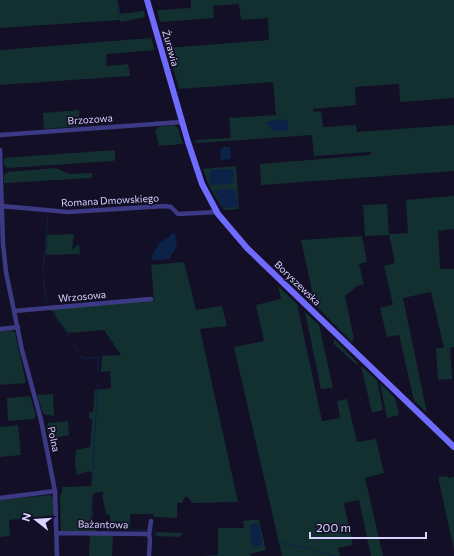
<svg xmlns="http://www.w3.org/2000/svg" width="454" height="556" font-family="Commissioner,sans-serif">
  <rect width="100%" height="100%" fill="#130f26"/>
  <path fill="#12302f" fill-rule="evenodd" d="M0,0H118L120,14L144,11L145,17L121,22L120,20L0,28Z
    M191,0H454V98L400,102L399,84L355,87L356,105L313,109L314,112L321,111L323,127L356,125L357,132L454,125V171L261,185L260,164L371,155V152L314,156L312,135L197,143L195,140L231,138L229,118L276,115L273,82L179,89L167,48L269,40L268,18L241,20L239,4L213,6L214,18L160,22L157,10L191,8Z
    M151,38L155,50L106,54L107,66L128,64L130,76L0,85V50Z
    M79,110L80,126L44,129L43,113Z
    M174,125L178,128L183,144L159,146L155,130L158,127Z
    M115,150V160L113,161L7,168L4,165V158Z
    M236,166L239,209L224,210L210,188L203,169Z
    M56,168L70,174L92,173V178L4,183V175L7,172Z
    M454,196V229L438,231L440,269H454V347L450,348L452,379L438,380L436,348H444L431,292L403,298L427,413L414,401L399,335L387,337L380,308L393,305L384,266L395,263L389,235L365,236L363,205L387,204L389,234L408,233L406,200Z
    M74,234L72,250L79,244L80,254L46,255L47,235Z
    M362,236L367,262L359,264L364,284L357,286L345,296L354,339L352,342L315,305L301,240Z
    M184,262L196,310L222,306L227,326L200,329L238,502L192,503L188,497H185L182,503H177V518L153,517V514H130V529H110V515L106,514L102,495L104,492L93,493L92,528L97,529V532L61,531L60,495L62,493V487L91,486L92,474L89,471L77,475L75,464L76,450L90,447L92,419H89V412H93L95,390L111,388L110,371L101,372L102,356L121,355L104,330L68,333L51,309L154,300L151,265Z
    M278,286L297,304L322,421L340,418L337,401L347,399L357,442L376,439L384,473L365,478L383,556H371L359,500L344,503L353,545L338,548L340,556H282L234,347L264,341L256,305L281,299Z
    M305,312L319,325L333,388L321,389Z
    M11,330L15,332L26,383L0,385V331Z
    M334,339L357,362L358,366L334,344Z
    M361,366L377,380L383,410L372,413Z
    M380,383L395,398L399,415L387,418Z
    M53,394L54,416L43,414L37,395Z
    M30,396L36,416L34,419L8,421L7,398Z
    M68,421L69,435L49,439L47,427L48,423Z
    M18,425L21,455L0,457V427Z
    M447,476L448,478L454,477V550L438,477Z
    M50,495L53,498L54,515L9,520L10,536L0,537V500Z
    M250,520H259L266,550L250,554L251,556H203L218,555V528H244L243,521ZM251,524H257L262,541L252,543L250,529Z
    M157,532L183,533L179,537L156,536Z
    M90,535H113L112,556H89Z"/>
  <path fill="#0c2248" d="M281,119L288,122V129L286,131H272L271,127L265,122Z
    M224,147H230L231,159L221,160L220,150Z
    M232,169L234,173L233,184L212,185L210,183L209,172L211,170Z
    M233,189L236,191L238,204L237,207L223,208L214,190Z
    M172,233H175L177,246L169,259L152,260L151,257L160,242L169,237Z
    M253,524L259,526L262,540L261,545L255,547C250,541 250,533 250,525Z"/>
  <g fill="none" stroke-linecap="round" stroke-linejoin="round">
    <path stroke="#0c2248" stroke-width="1" d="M117,0V4
      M118,9L119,18
      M43,271L48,215
      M43,277L47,304
      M52,313L70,338
      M75,345L82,358H99L98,371
      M92,484L98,382
      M92,494L90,527L95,529
      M103,530H113
      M120,530H147
      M153,531H155V536
      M282,543L310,549
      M315,551L335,556"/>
    <path stroke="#3d3a85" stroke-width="4.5" d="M0,135L182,122
      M0,150L3,244L6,272L22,350L41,420L55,491L57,556
      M1,206L68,212L165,206L171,207L178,214L217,212
      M14,311L151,299
      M0,329L18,327
      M0,498L55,491
      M57,533L148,534L150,538L149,556
      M149,535L151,521"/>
    <path stroke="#6f6bff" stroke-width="6" d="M147,0L188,142L202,184L218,214L247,248L454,447"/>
  </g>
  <g text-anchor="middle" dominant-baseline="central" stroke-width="3.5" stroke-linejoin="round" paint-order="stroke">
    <g font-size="10" fill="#d9d4ff" stroke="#130f26">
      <text transform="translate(171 48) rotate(74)">Żurawia</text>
      <text transform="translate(90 119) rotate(-4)">Brzozowa</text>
      <text transform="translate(110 200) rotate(-3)">Romana Dmowskiego</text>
      <text transform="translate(298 283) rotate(44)">Boryszewska</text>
      <text transform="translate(82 296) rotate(-5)">Wrzosowa</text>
      <text transform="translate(54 439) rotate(78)">Polna</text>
      <text transform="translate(103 524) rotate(1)">Bażantowa</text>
    </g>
  </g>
  <g transform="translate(36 520) rotate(287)" stroke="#130f26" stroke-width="3" paint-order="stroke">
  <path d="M0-3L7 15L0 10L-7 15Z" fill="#d9d4ff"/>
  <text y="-6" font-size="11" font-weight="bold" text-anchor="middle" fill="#d9d4ff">N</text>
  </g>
  <path d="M310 532v6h116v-6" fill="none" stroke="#d9d4ff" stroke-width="2"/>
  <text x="316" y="532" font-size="12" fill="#d9d4ff" stroke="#130f26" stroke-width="3" paint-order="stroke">200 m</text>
</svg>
